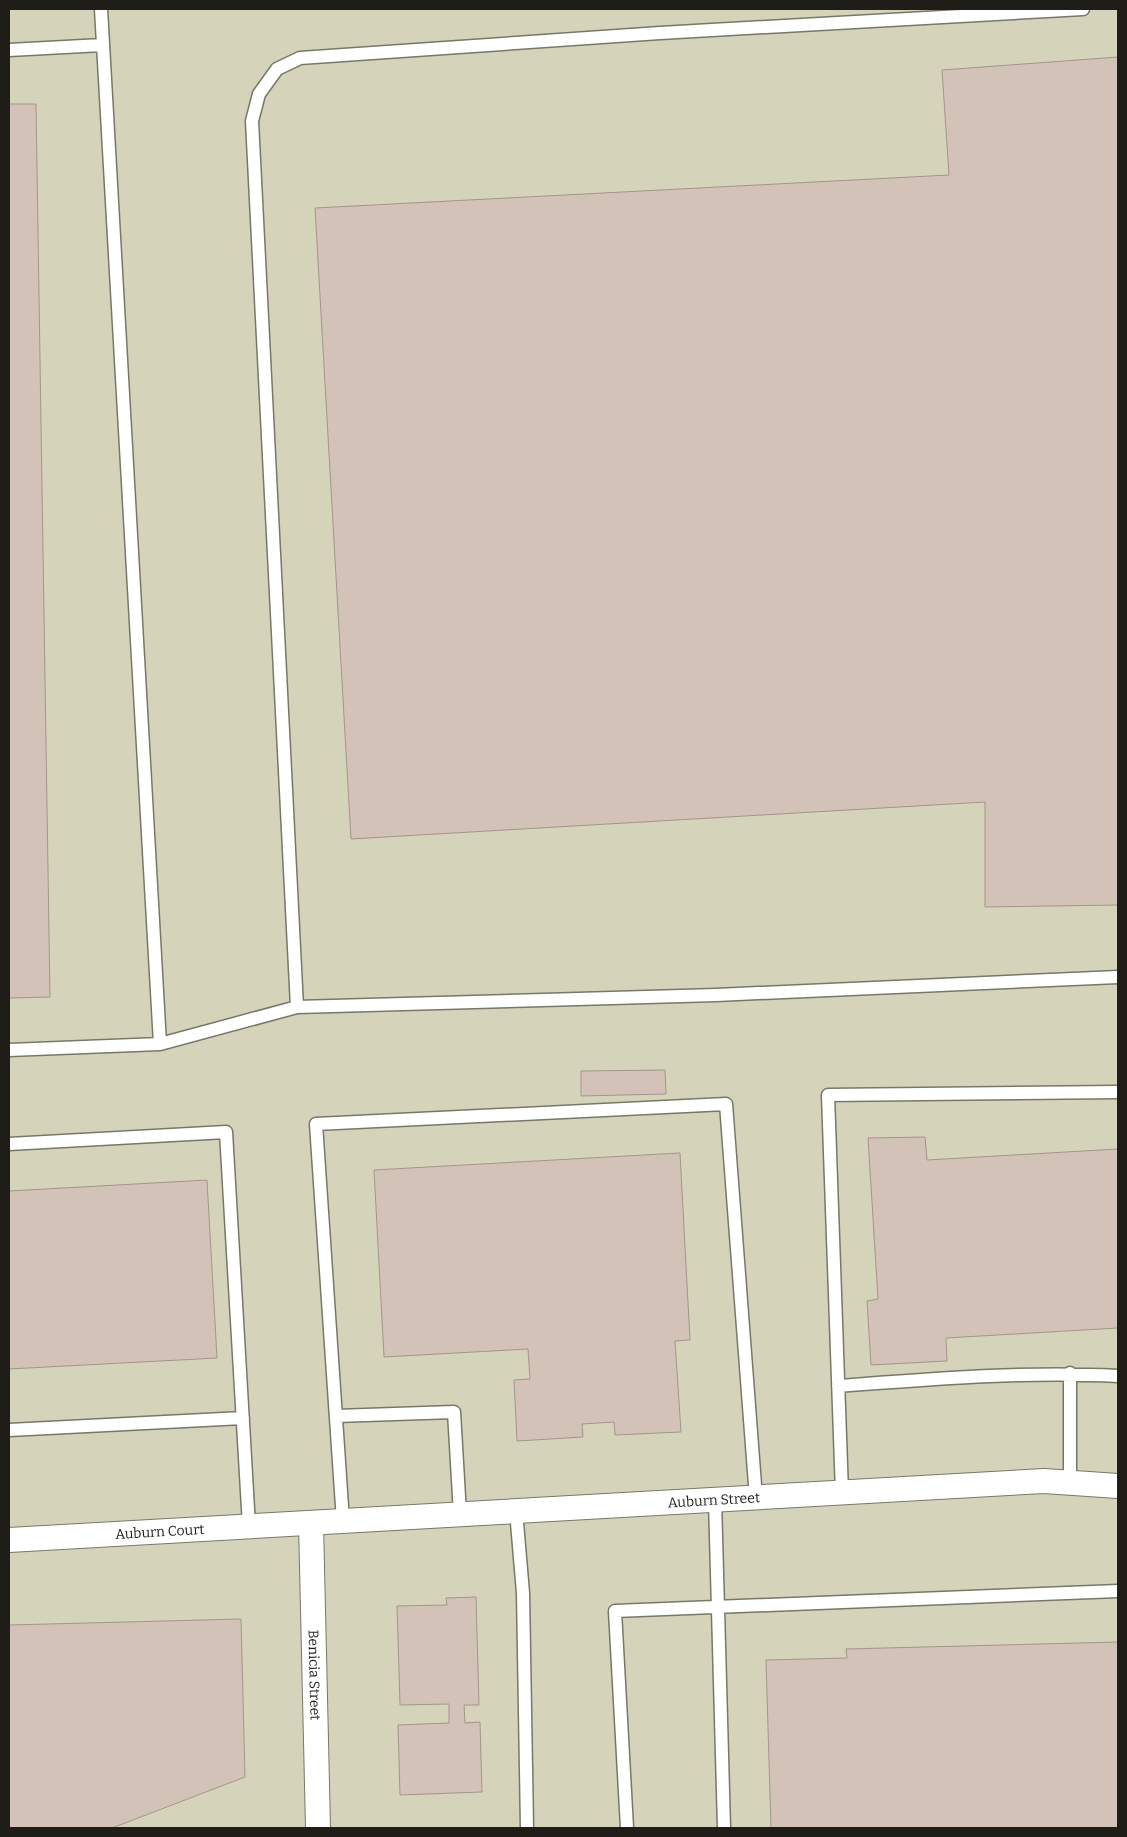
<svg xmlns="http://www.w3.org/2000/svg" width="1127" height="1837" font-family="Bitter,serif">
  <rect width="100%" height="100%" fill="#e1dfce"/>
  <path fill="#d6d3bb" d="M9,9H1118V1828H9Z"/>
  <path fill="#d2c2b8" stroke="#a4958b" d="M1118,57V905L985,907V802L351,839L315,208L949,175L942,70Z
    M9,104H36L50,997L9,998Z
    M665,1070L666,1094L581,1096V1071Z
    M925,1137L927,1160L1118,1149V1328L946,1338L947,1361L871,1365L867,1301L878,1299L868,1138Z
    M680,1153L690,1340L675,1341L681,1432L615,1435L614,1422L582,1424L583,1437L517,1441L514,1380L530,1379L528,1349L384,1357L374,1170Z
    M207,1180L217,1358L9,1369V1191Z
    M476,1597L479,1705H464L465,1723L480,1722L482,1792L400,1795L398,1725L449,1723V1704L400,1705L397,1606L447,1605L446,1598Z
    M241,1619L245,1777L112,1828H9V1625Z
    M1118,1642V1828H771L766,1660L847,1658L846,1649Z"/>
  <g fill="none" stroke-linecap="round" stroke-linejoin="round">
    <g stroke="#797768" stroke-width="15">
      <path id="lane" d="M1083,9L660,33L300,58L277,69L259,94L252,121L297,1007L716,995L1118,977
        M9,50L102,45
        M160,1044L297,1007
        M9,1050L160,1044L101,9
        M9,1144L226,1132L249,1526
        M838,1386C932,1379 1025,1371 1118,1376
        M336,1416L454,1412L460,1514
        M9,1430L243,1418
        M1070,1483V1373
        M842,1493L828,1095L1118,1092
        M715,1500L724,1828
        M516,1511L523,1593L527,1828
        M343,1521L316,1124L726,1104L756,1498
        M627,1828L615,1611L1118,1591"/>
    </g>
    <g stroke="#797768" stroke-width="26">
      <g id="street">
        <path id="s1" d="M311,1523L318,1828"/>
        <path id="s2" d="M9,1540L1044,1481L1118,1486"/>
      </g>
    </g>
    <use href="#lane" stroke="#fff" stroke-width="12"/>
    <use href="#street" stroke="#fff" stroke-width="24"/>
  </g>
  <g text-anchor="middle" dominant-baseline="central" stroke-width="4" stroke-linejoin="round" paint-order="stroke">
    <g font-size="14" fill="#1e1d17" stroke="#eeecdb">
      <text stroke="none"><textPath href="#s2" startOffset="706">Auburn Street</textPath></text>
      <text stroke="none"><textPath href="#s2" startOffset="151">Auburn Court</textPath></text>
      <text stroke="none"><textPath href="#s1" startOffset="152">Benicia Street</textPath></text>
    </g>
  </g>
  <rect width="1127" height="1837" fill="none" stroke="#1e1d17" stroke-width="20"/>
</svg>
